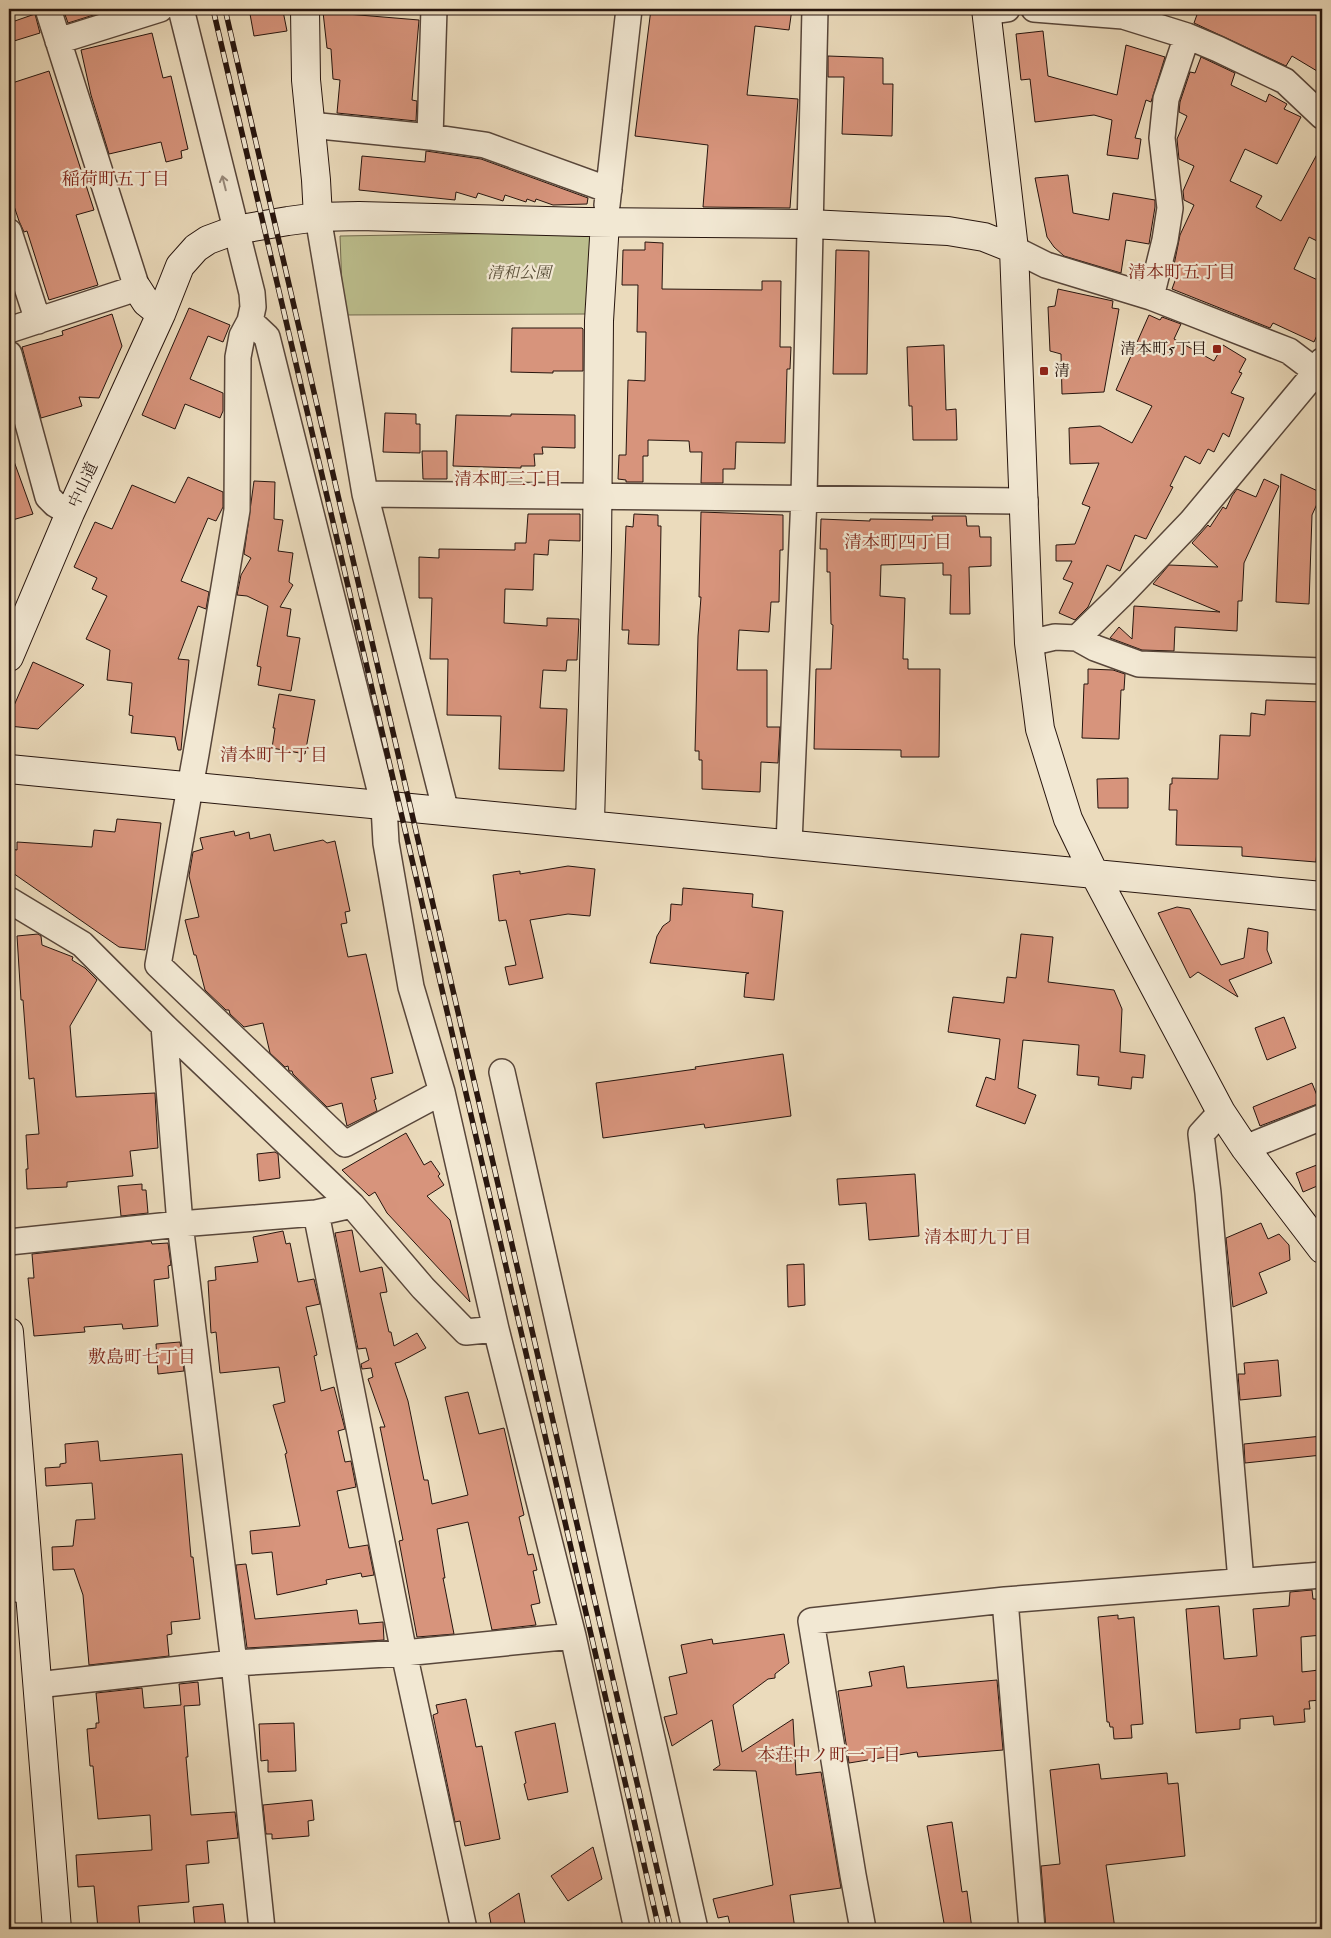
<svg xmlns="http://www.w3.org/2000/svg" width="1331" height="1938" font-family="'IM FELL Double Pica','Noto Serif JP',serif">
  <rect width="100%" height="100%" fill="#ebdbbc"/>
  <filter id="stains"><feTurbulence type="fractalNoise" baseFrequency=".004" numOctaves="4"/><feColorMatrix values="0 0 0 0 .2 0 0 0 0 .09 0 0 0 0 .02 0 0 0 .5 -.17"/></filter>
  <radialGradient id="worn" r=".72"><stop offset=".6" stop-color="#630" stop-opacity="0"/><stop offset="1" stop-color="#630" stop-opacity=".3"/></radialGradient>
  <path fill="#bcbe8d" stroke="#726a4e" d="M518,233L590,235L591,314L343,315L340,236Z"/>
  <path fill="#d7947c" stroke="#27150e" d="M63,9H102L103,12L68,23Z
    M651,9H792L789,30L755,26L747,95L798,99L790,208L703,207L708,145L635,136Z
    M1199,9H1322V74L1292,56L1286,66L1194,23Z
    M277,10V12L283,11L287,31L254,36L250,14Z
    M323,12L419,20L412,100L417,101L416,121L337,113L340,80L333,79L331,49L327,48Z
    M35,14L40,33L14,41L9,23Z
    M1043,31L1048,76L1117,95L1126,45L1165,57L1151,102L1146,100L1135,138L1141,139L1138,159L1107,155L1112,120L1094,115L1035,122L1030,79L1021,80L1016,34Z
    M152,33L163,78L171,76L188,149L181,151L182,158L166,162L161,142L109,154L91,95L81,50Z
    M828,56L883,58V84H893L892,136L842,134L844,77H828Z
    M1201,57L1235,73L1231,85L1266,102L1269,94L1287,104L1284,109L1301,117L1277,164L1245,149L1230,181L1262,196L1256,207L1281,221L1322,145V231L1317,241L1309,237L1294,269L1322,282V324L1314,342L1273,323L1270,328L1172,289L1180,267L1174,265L1180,235L1194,205L1184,200L1183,191L1194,166L1179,159L1177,139L1187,116L1179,112L1180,102L1190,72L1195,73Z
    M49,71L94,210L76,215L98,285L49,300L27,231L24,232L19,221L9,191V84Z
    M426,151L481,159L588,198L587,204L553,205L536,199L535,202L527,199L526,202L505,195L503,201L478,193L476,198L456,192L455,200L359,190L362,156L425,162Z
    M1068,175L1073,213L1109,220L1113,193L1155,200V207L1149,244L1126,240L1121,273L1064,256L1054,247L1047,237L1035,178Z
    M645,242L663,243L662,289L762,290V281H781L780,347H791L790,369H787L785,443L736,442L735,469H723V483H701L702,452H690L689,441L648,440V456H643V482H626V480L618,479L619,455H626L628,380L645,381L646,332H637L638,285H622L623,250H645Z
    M836,250L869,251L867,374H833Z
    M1058,289L1113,301L1112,308L1119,309L1104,392L1062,394L1061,354L1050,351L1048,307L1055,306Z
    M189,308L230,325L223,342L208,336L190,379L223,393V411L220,418L185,404L175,429L142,415Z
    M112,314L122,346L99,398L79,397L82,406L41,418L22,347L63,335L62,331Z
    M1149,315L1160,320L1162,317L1181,324L1174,339L1214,361L1223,345L1246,359L1239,372L1242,373L1231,393L1244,398L1229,437L1223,433L1214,452L1208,449L1200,464L1185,456L1170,486L1173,487L1146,539L1135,535L1120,571L1107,565L1088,607L1075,620L1059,613L1073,583L1063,579L1072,561H1056V545L1075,544L1090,507L1082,504L1099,463L1070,464L1069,428L1100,426L1132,443L1152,406L1116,390Z
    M512,328H582L583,329V371H553V373L511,372Z
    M944,345L946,410L956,409L957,440H913L912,406H909L907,347Z
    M385,413L416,414V424H420V453L383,452Z
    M511,414L575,415V448L542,447L543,454H534L535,466H521V468L453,466L456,415L511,416Z
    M422,451H447V479H423Z
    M9,453H11L33,514L9,521Z
    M1281,474L1322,493L1312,515L1309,604L1276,602Z
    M188,477L223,492V507L216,521L208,518L181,581L209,592L206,609L198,606L178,659L189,660L181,750H178L175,737L131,733L133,716L129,715L132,683L107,680L110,650L86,639L107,596L92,589L97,578L74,567L95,522L112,529L132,485L175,503Z
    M1264,479L1279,486L1244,563L1242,601H1238L1237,631L1175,627L1174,651L1142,650L1110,638L1119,627L1132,639L1134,606L1220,612L1153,584L1169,565L1218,567L1192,543L1208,525L1210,527L1223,507L1226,509L1232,496L1237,489L1256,497Z
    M254,481L275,482L274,519L283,520L278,551L293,553L289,582L293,585L280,607L291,609L287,636L300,638L291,691L258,685L261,667L257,666L268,606L247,596L237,595L241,575L251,558L244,554Z
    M701,512L783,515V550H780L779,602H771L769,632L739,630L737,670H767V727H780L778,763L761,762L760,792L702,789V760H699V751H695L698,636L701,597H699Z
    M528,514H580V541L549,540L548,555L534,554L533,590L505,589L504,623L547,626V618L579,619L577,660H567L566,671L543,670L540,708L567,709L564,771L499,769L501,716L447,715L448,659H430L432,598H419V557L439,558V549L515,550V543H526Z
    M634,514L658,515V526H661L659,645L628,644L629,630H622L626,526L633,527Z
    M932,516H966L967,526H979L980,537H991V566L969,567L970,614H950L951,575H943V563L881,565L880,596L905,598L903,659H908V669H940L939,757H901V750L814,749L816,669H831L833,625L831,624L830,572H827V549H820L821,519L870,521V519L933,520Z
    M33,662L84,685L38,729L9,726V717Z
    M1088,669L1113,670L1125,674L1124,690H1121L1119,739L1082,738L1084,684H1088Z
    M279,694L315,700L305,754L272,748L275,728H273Z
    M1266,700L1322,702V792L1316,862L1242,856V847L1176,845L1177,810H1169L1170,784H1172V778L1218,779L1220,735L1250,736L1251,713L1265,715Z
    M1128,778V808H1098L1097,779Z
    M117,819L161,823L145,950L119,947L10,871L11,849L17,850V842L92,847L94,830L115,832Z
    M234,831L235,836L249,832L250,839L270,834L274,851L323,840L327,843L335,841L350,911L345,912L347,923L341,924L348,957L366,954L393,1073L371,1078L376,1099L374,1100L377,1111L347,1126L342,1103L327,1107L293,1074L292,1071H289L288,1066L285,1067L270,1053L263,1023L244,1027L230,1014L229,1010H226L205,990L196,955H194L185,920L199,917L189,876L193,852L203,849L200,838Z
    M568,866L595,869L590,916L568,914L530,920L543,978L509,985L505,967L516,965L506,920L499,921L493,875L520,871V874Z
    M683,888L753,894L752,907L783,911L774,1000L744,997L746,974L749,973L650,963L657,936L663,926L670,921L671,904L682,905Z
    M1177,907L1190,909L1221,965L1244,958L1248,928L1268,932L1267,950L1272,963L1229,980L1238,997L1198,972L1190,978L1158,913Z
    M38,934L41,936L42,945L73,957L72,960L85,968L97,980L70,1026L76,1097L155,1093L158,1148L130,1151L133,1176L67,1182V1187L27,1189L26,1169H28L26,1135L39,1134L34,1078L29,1079L23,1000H21L17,936Z
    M1021,934L1053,937L1048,982L1114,990L1122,1009L1120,1052L1145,1055L1143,1078L1132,1077L1131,1089L1098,1085L1099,1077L1077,1075L1079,1045L1023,1040L1018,1088L1036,1095L1025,1124L976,1106L986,1077L995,1080L1000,1039L948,1032L953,997L1004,1003L1007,977L1016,978Z
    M1284,1017L1296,1048L1267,1060L1255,1028Z
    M783,1054L791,1116L705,1128L704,1124L603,1138L596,1083L696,1069L695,1067Z
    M1312,1083L1320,1103L1260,1126L1253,1107Z
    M406,1133L424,1165L431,1161L440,1174L438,1176L444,1185L427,1196L450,1220L470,1302L387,1213L375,1192L369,1196L342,1170Z
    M275,1152L278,1154L280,1178L259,1181L257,1154Z
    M1322,1163V1184L1303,1192L1296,1173Z
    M915,1174L919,1236L869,1240L866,1203L839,1205L837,1179Z
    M142,1184V1190H146L148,1213L121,1216L118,1186Z
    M1261,1223L1268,1239L1279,1234L1289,1245L1290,1260L1259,1273L1267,1293L1233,1307L1226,1238Z
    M352,1230L360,1272L382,1267L387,1292L380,1293L389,1332H391L394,1346L417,1333L426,1348L400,1362L395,1363L408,1401L424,1480H428L432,1504L468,1495L445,1397L468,1392L479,1434L504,1428L524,1515L519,1517L528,1555L533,1554L537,1570L533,1571L540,1603L531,1605L536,1625L492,1630L468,1522L437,1529L445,1578H443L454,1634L417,1637L399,1541L403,1540L380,1427H385L368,1379L373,1377L371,1368L362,1369L361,1364L369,1360L366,1348L358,1349L335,1233Z
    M283,1231L286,1244L290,1243L298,1282L314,1279L320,1304L306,1307L317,1355L314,1356L321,1391L334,1387L345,1429L338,1431L345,1462L351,1461L356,1487L337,1491L349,1548L368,1545L374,1575L362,1577L361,1573L326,1580L327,1584L277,1595L272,1552L252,1554L250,1531L300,1526L285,1454L287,1453L273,1405L285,1402L279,1367L220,1373L216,1332L211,1333L208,1281L216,1280L215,1267L258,1262L253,1237Z
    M151,1241L152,1244L168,1243L171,1265L168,1266L169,1278L154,1280L158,1326L123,1329L122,1324L84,1327L85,1332L34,1336L28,1278H34L32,1254Z
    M804,1264L805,1305L788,1307L787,1265Z
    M180,1342L184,1371L158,1374L156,1344Z
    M1278,1360L1281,1396L1240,1400L1238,1374H1245L1244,1363Z
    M1322,1436V1455L1245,1463L1244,1444Z
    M98,1441L100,1461L182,1454L191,1557H193L200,1619L171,1622L172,1634L167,1635L169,1656L89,1665L83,1595L74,1569L53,1570L52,1547L73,1546L76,1520L95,1519L92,1483L46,1486L45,1468L60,1467V1464L66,1463L65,1444Z
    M246,1564L255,1619L357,1610L359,1624L383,1622L384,1640L247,1648L236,1565Z
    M1312,1590L1313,1599H1319L1322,1635L1301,1637L1302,1672L1319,1670L1321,1700L1309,1701L1310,1709H1304L1305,1722L1274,1725L1273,1716L1240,1719V1729L1196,1733L1186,1609L1219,1606L1224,1659L1257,1656L1253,1609L1289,1606L1290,1592Z
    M1118,1615V1619L1134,1617L1143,1724L1131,1725L1132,1738L1114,1739L1113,1727H1110L1109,1722H1107L1098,1617Z
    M784,1634L789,1663L775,1674V1678L768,1679L733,1705L742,1752L793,1719L796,1775L821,1772L841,1888L790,1895L795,1929H731L728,1916L718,1918L713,1899L773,1885L756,1771L713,1770L720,1765L712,1720L672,1746L664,1717L677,1714L669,1677L687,1673L681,1645L712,1639L713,1644Z
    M904,1666L907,1688L997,1680L1003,1750L918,1757L917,1752L849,1763L838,1691L872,1686L869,1672Z
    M198,1682L200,1705L184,1706L188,1757H186L191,1815L235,1812L238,1838L207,1841L209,1863L186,1865L189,1902L138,1906L140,1929H98L94,1886L78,1887L76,1855L152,1850L150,1815L98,1819L93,1766H90L87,1729L96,1728V1723H99L96,1693L142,1688L144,1708L181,1705L179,1684Z
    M466,1699L476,1747L482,1746L500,1839L465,1846L460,1821L455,1822L433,1715L438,1713L436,1705Z
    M294,1723L296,1771L268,1772V1760L261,1761L259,1724Z
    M555,1723L568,1792L528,1800L524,1784L526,1783L515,1732Z
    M1099,1764L1101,1779L1167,1773L1168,1784L1178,1783L1185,1856L1106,1865L1115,1929H1046L1041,1866L1060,1864L1050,1770Z
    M312,1800L314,1820L308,1821L309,1836L272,1839V1834H266L263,1805Z
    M952,1822L962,1892L967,1891L972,1929H945L927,1826Z
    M593,1847L602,1879L568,1901L551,1876Z
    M519,1893L526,1929H492L489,1913Z
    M223,1904L226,1929H195L193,1907Z"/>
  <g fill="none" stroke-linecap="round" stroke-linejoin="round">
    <g stroke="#58463a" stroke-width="28">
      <path id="street" d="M181,9L252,293L253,307L250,321L242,336L238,357L237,510L196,754L158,965L345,1144L442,1092
        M1034,9L1123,16L1187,36L1218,49L1285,81L1322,116
        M986,12L1007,9
        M58,41L160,9
        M310,125L430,137L485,145L609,190
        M430,137L434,9
        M607,205L629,9
        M318,217L365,494L446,812
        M9,232L38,321
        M1014,249L1046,265L1151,297L1289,351L1322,376
        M1151,297L1165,240L1170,208L1162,138L1166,99L1187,36
        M250,321L267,337L384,806L386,843L411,987L442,1092L496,1329
        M9,330L137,288L48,9
        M9,354L48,497L55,504L70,513
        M365,494C585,497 805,497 1025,501
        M1077,638L1120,596L1191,522L1316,372L1322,361
        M1029,643L1055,637L1077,638L1095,648L1139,664L1322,671
        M789,843L804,497L815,9
        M9,900L82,944L164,1026L180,1224L234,1663L262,1929
        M164,1026L352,1205
        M502,1072L695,1929
        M1221,1112L1201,1134L1208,1193L1241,1581
        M1245,1148L1322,1117
        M316,1213L404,1653L464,1929
        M9,1242L180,1224L316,1213L352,1205L423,1288L466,1332L496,1329L573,1636L637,1929
        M9,1587L30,1592
        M1005,1600L1032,1929
        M37,1685L234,1663L404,1653L573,1636
        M863,1929L853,1875L811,1621L1005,1600L1322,1575"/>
    </g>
    <g stroke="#27150e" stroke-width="30">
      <path id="secondary" d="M305,9L306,80L316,180L318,217
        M986,9L1014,249L1029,643L1040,729L1068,819L1094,873L1221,1112L1245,1148L1322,1249
        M137,288L146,302L161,314
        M9,657L70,513L161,314L180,266L196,248L208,240L235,230L288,221L318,217L359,216L585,222L810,224L948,231L984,237L1014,249
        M9,769C447,812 885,852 1322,896
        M590,824L597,550L599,321L605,222
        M9,1332L57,1929"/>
    </g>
    <use href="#street" stroke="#f2e8d3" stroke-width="25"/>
    <use href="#secondary" stroke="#f2e8d3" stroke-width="28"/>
    <g stroke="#27150e" stroke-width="5.5">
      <path id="rail" d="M213,9L413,864L659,1929
        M225,9L671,1929"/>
    </g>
    <use href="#rail" stroke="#f2e8d3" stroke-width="4" stroke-dasharray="11" stroke-linecap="butt"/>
  </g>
  <defs><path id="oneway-shaft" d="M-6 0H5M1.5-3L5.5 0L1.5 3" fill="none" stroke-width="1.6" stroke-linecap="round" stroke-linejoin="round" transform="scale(1.25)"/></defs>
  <use stroke="#97897a" href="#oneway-shaft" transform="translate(224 183) rotate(-104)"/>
  <g fill="#8f2418" stroke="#f2e8d3" stroke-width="2">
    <rect x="1212" y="344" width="10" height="10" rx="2.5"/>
    <rect x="1039" y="366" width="10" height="10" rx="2.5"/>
  </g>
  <g text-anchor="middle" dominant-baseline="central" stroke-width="4.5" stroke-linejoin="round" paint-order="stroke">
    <g font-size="16" font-style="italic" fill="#5b503a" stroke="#f2e8d3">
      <text x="519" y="273">清和公園</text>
    </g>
    <g font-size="16" fill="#27150e" stroke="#f2e8d3" text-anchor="end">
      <text x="1207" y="349">清本町5丁目</text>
      <text x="1054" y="371" text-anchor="start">清</text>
    </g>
    <g font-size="16" fill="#27150e" stroke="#f2e8d3">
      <text transform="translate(83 485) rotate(-65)">中山道</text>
    </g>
    <g font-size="18" fill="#7a1f14" stroke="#f2e8d3">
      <text x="116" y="179">稲荷町五丁目</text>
      <text x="1182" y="272">清本町五丁目</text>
      <text x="508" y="479">清本町三丁目</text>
      <text x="898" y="542">清本町四丁目</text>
      <text x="274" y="755">清本町十丁目</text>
      <text x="978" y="1237">清本町九丁目</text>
      <text x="142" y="1357">敷島町七丁目</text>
      <text x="829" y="1755">本荘中ノ町一丁目</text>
    </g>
  </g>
  <rect width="1331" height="1938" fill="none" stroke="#ebdbbc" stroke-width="30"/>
  <rect x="10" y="10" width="1311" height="1918" fill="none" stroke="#27150e" stroke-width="2.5"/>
  <rect x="15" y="15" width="1301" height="1908" fill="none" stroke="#27150e"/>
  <rect width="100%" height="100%" filter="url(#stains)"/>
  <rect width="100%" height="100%" fill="url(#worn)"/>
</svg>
